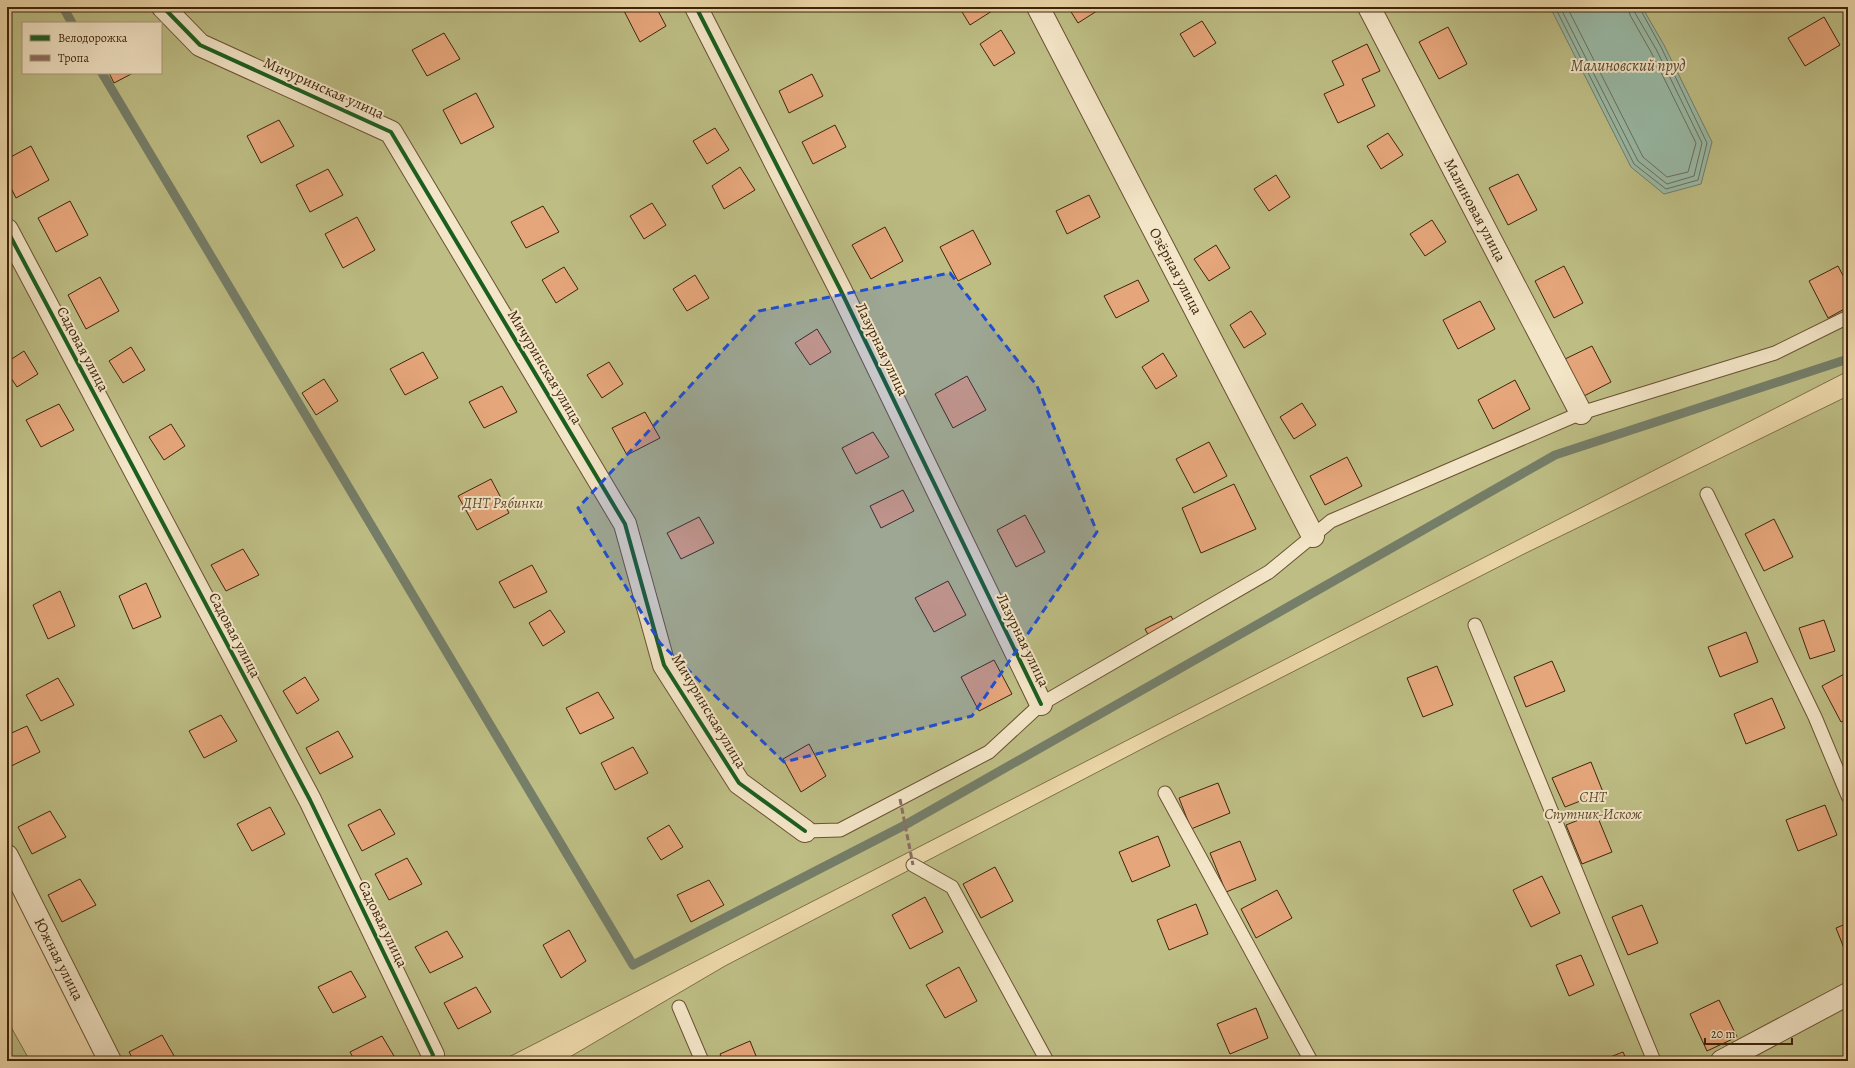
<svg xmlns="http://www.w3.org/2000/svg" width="1855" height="1068" font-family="Alegreya,serif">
  <rect width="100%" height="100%" fill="#ecd7a9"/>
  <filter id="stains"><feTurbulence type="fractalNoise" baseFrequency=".005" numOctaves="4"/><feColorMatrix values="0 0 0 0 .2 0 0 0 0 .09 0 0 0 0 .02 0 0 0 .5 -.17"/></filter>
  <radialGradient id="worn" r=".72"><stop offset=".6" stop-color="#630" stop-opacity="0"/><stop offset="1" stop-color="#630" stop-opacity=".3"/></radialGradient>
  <path fill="#bdbd84" stroke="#7e7148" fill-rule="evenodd" d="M7,7H1848V371L501,1061H113L7,859ZM23,23H161V73H23Z
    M1848,396V1061H563L725,966L1163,738L1524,554Z
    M7,1020L30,1061H7Z"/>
  <path fill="#99baa7" stroke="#757e69" d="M1550,7H1642L1664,45L1712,142L1701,184L1664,194L1631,167Z"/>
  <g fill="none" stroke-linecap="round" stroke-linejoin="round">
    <path stroke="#6c705a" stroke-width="1" d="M1555,7L1634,164L1666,189L1698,180L1707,143L1661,47L1639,7
      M1560,7L1638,161L1667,184L1694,176L1702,143L1656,49L1635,13L1634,7
      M1567,7L1643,157L1667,177L1688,172L1696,143L1651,52L1630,15L1628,7"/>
    <path stroke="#757e69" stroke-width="9" d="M63,7L72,23
      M102,73L633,965L905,825L1555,455L1848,359"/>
  </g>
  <path fill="#e6a67b" stroke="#3f250c" d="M627,7H656L666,26L640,42L623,9Z
    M959,7H989L992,11L970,25Z
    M1068,7H1098L1100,9L1078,23Z
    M1824,17L1840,45L1805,66L1788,38Z
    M1202,21L1216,43L1194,57L1180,34Z
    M1448,27L1467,64L1439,79L1419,42Z
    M1001,30L1015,53L994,66L980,44Z
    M444,33L460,59L427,76L412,50Z
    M1367,44L1380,71L1362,79L1375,106L1338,123L1324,94L1344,85L1332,61Z
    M109,73H133L114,83Z
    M812,74L823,96L789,113L779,91Z
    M476,93L494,127L461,144L443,110Z
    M279,120L294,146L261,163L247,136Z
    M835,125L846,147L813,164L802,142Z
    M715,128L729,150L707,164L693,141Z
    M1388,133L1403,155L1381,169L1367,146Z
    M31,146L49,180L16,198L7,180V159Z
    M740,167L755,190L724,209L712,186Z
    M328,169L343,195L310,212L296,185Z
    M1518,174L1537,210L1508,225L1489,188Z
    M1276,175L1290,197L1269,211L1254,189Z
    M1089,195L1100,217L1067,234L1056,211Z
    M70,201L88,235L56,252L38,218Z
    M652,203L666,225L644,239L630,216Z
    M543,206L559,232L526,248L511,222Z
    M357,217L375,250L343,268L325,234Z
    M1432,220L1446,242L1425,256L1410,234Z
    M885,227L903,261L871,279L852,245Z
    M973,230L991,264L958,281L940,247Z
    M1216,245L1230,268L1209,281L1194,259Z
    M1564,266L1583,303L1554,318L1535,281Z
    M1838,266L1848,285V307L1828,318L1809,281Z
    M564,267L578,289L556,303L542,280Z
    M695,275L709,298L687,311L673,289Z
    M100,277L119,311L86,329L68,295Z
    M1138,280L1149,301L1116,318L1104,296Z
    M1480,301L1495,329L1458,349L1443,320Z
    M1251,311L1266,334L1244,348L1230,325Z
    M817,329L831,352L810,365L795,343Z
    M1592,346L1611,382L1582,397L1563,360Z
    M131,347L145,370L123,383L109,361Z
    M24,351L38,374L17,387L7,372V362Z
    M423,352L438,378L405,395L390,369Z
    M1163,353L1177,376L1156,389L1142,367Z
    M609,362L623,384L602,398L587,375Z
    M967,376L986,410L953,428L935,394Z
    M324,379L338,401L316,415L302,393Z
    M1515,380L1530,409L1493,429L1478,400Z
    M502,386L517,412L484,428L469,402Z
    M1302,403L1316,425L1294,439L1280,417Z
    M59,404L74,430L41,447L26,420Z
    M645,412L660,438L627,455L612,428Z
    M171,424L185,446L164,460L149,437Z
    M873,432L889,457L856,474L842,448Z
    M1209,442L1227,476L1194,493L1176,459Z
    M1347,457L1362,486L1325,505L1310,476Z
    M491,479L509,513L477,530L458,496Z
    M1234,484L1256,529L1201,553L1182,508Z
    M903,490L914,511L881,528L870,506Z
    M1025,515L1045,552L1016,567L997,530Z
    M699,517L714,543L681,559L667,533Z
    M1774,519L1793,557L1764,571L1745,534Z
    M243,549L259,575L226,591L211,565Z
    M532,565L547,592L514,608L499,582Z
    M948,581L966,615L934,632L915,598Z
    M146,583L161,617L133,629L119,596Z
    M60,591L75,626L48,639L33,605Z
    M550,610L565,632L543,646L529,623Z
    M1171,616L1179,632L1153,644L1145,629Z
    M1824,620L1835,651L1810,659L1799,628Z
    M1746,632L1758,662L1720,677L1708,647Z
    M994,660L1012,694L979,711L961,677Z
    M1552,661L1565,691L1526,707L1514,677Z
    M1437,666L1453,705L1423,717L1407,678Z
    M1848,672V719L1841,722L1822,686Z
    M305,677L319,700L297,714L283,691Z
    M58,678L74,705L41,721L26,695Z
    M598,692L614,718L580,734L566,708Z
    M1772,698L1785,728L1746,744L1734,714Z
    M221,715L237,741L204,758L189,731Z
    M27,726L40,752L7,768V735Z
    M338,731L353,757L320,774L306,748Z
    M809,744L826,776L801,792L783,759Z
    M633,747L648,773L615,790L601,763Z
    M1591,762L1603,792L1565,807L1552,778Z
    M1218,783L1230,813L1191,829L1179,798Z
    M1825,805L1837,835L1798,851L1786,820Z
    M270,807L285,834L252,851L237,824Z
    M380,809L395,834L362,851L348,825Z
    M50,811L66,837L32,854L18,827Z
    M1596,813L1612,852L1582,864L1566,825Z
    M669,825L683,847L661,860L647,838Z
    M1158,836L1170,866L1132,882L1119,852Z
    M1240,841L1256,880L1226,892L1210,853Z
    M407,858L422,884L389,900L375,874Z
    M995,867L1013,901L981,918L963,884Z
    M1542,876L1560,913L1531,927L1513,890Z
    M80,879L96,905L62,922L48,895Z
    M709,880L724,905L691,922L677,895Z
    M1277,890L1292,918L1256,938L1241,909Z
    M925,897L943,932L910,949L892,915Z
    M1196,904L1208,934L1169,950L1157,920Z
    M1642,905L1658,943L1628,955L1612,917Z
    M1848,923V958L1836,928Z
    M569,930L586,961L561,978L543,945Z
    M447,931L463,957L430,973L415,947Z
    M1581,955L1594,985L1569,996L1556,965Z
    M959,967L977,1001L945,1018L926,985Z
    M351,971L366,997L333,1013L318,987Z
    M476,987L491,1012L458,1029L444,1003Z
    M1719,1000L1737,1037L1707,1051L1690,1014Z
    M1256,1008L1268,1038L1230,1054L1217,1024Z
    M162,1035L177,1061H134L129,1052Z
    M382,1036L397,1061H355L350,1052Z
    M750,1041L758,1061H723L720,1054Z
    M1623,1052L1627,1061H1600Z"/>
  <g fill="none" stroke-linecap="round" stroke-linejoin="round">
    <g stroke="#6a5233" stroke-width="15">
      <path id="lane" d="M1707,494L1815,717L1848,796
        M1475,625L1654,1061
        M1165,793L1311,1061
        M805,831L840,830L989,752L1041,704L1269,572L1331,521L1581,413L1775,353L1848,317
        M913,865L952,887L1047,1061
        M679,1007L702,1061"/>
    </g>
    <g stroke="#6a5233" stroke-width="24">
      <path id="street" d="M163,7L200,45L391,132L625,524L664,665L739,783L805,831
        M696,7L840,289L1041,704
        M1038,7L1313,536
        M1369,7L1581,413
        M7,230L310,800L433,1055L431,1061
        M7,856L110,1061
        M1722,1061L1848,994"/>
    </g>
    <use href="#lane" stroke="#f3e5c7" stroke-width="13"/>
    <use href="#street" stroke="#f3e5c7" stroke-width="22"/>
    <path stroke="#8d6e63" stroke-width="3" stroke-dasharray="6 3" stroke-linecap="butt" d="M900,799L913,865"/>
    <g stroke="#f3e5c7" stroke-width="6">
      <path id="cycleway" d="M163,7L200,45L391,132L625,524L664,665L739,783L805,831
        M696,7L840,289L1041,704
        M7,230L310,800L433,1055L431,1061"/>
    </g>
    <use href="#cycleway" stroke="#1b5e20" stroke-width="4"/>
  </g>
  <path fill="#1d4ed8" fill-opacity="0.2" stroke="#1d4ed8" stroke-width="3" stroke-dasharray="8 5" stroke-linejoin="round" d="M950,273L1037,386L1097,532L972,716L784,762L660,643L578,508L759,311Z"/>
  <g text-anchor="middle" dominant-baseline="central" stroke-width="4" stroke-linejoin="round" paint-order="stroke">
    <g font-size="15" fill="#3f250c" stroke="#f3e5c7">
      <text transform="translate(324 88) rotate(24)">Мичуринская улица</text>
      <text transform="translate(1475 210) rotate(62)">Малиновая улица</text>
      <text transform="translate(1176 271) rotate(62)">Озёрная улица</text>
      <text transform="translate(83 349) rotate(62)">Садовая улица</text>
      <text transform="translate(882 349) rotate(64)">Лазурная улица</text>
      <text transform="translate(545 367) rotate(59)">Мичуринская улица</text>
      <text transform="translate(235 635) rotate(62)">Садовая улица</text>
      <text transform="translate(1023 640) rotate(64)">Лазурная улица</text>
      <text transform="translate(709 711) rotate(59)">Мичуринская улица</text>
      <text transform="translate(383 924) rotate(64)">Садовая улица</text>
      <text transform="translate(59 959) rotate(63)">Южная улица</text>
    </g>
    <g font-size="15" font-style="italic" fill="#5e4b2a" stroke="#f3e5c7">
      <text x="503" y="503">ДНТ Рябинки</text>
      <text x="1593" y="797">СНТ<tspan x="1593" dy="17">Спутник-Искож</tspan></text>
    </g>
    <g font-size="16" font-style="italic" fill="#564a33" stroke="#f3e5c7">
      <text x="1628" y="66">Малиновский пруд</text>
    </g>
  </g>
  <rect width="1855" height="1068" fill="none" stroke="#ecd7a9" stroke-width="24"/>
  <rect x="8" y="8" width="1839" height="1052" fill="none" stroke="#3f250c" stroke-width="2"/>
  <rect x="12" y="12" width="1831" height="1044" fill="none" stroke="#3f250c"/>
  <rect x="22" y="22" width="140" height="52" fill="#f3e5c7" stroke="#ab987c"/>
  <rect x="30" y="35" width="20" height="6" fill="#1b5e20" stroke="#ab987c"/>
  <text x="58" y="42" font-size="12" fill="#3f250c">Велодорожка</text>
  <rect x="30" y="55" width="20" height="6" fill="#8d6e63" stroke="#ab987c"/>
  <text x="58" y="62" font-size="12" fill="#3f250c">Тропа</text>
  <path d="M1705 1038v6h87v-6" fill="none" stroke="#3f250c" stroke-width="2"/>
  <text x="1711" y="1038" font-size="12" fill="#3f250c" stroke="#f3e5c7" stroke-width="3" paint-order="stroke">20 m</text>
  <rect width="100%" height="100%" filter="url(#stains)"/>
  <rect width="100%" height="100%" fill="url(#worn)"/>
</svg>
